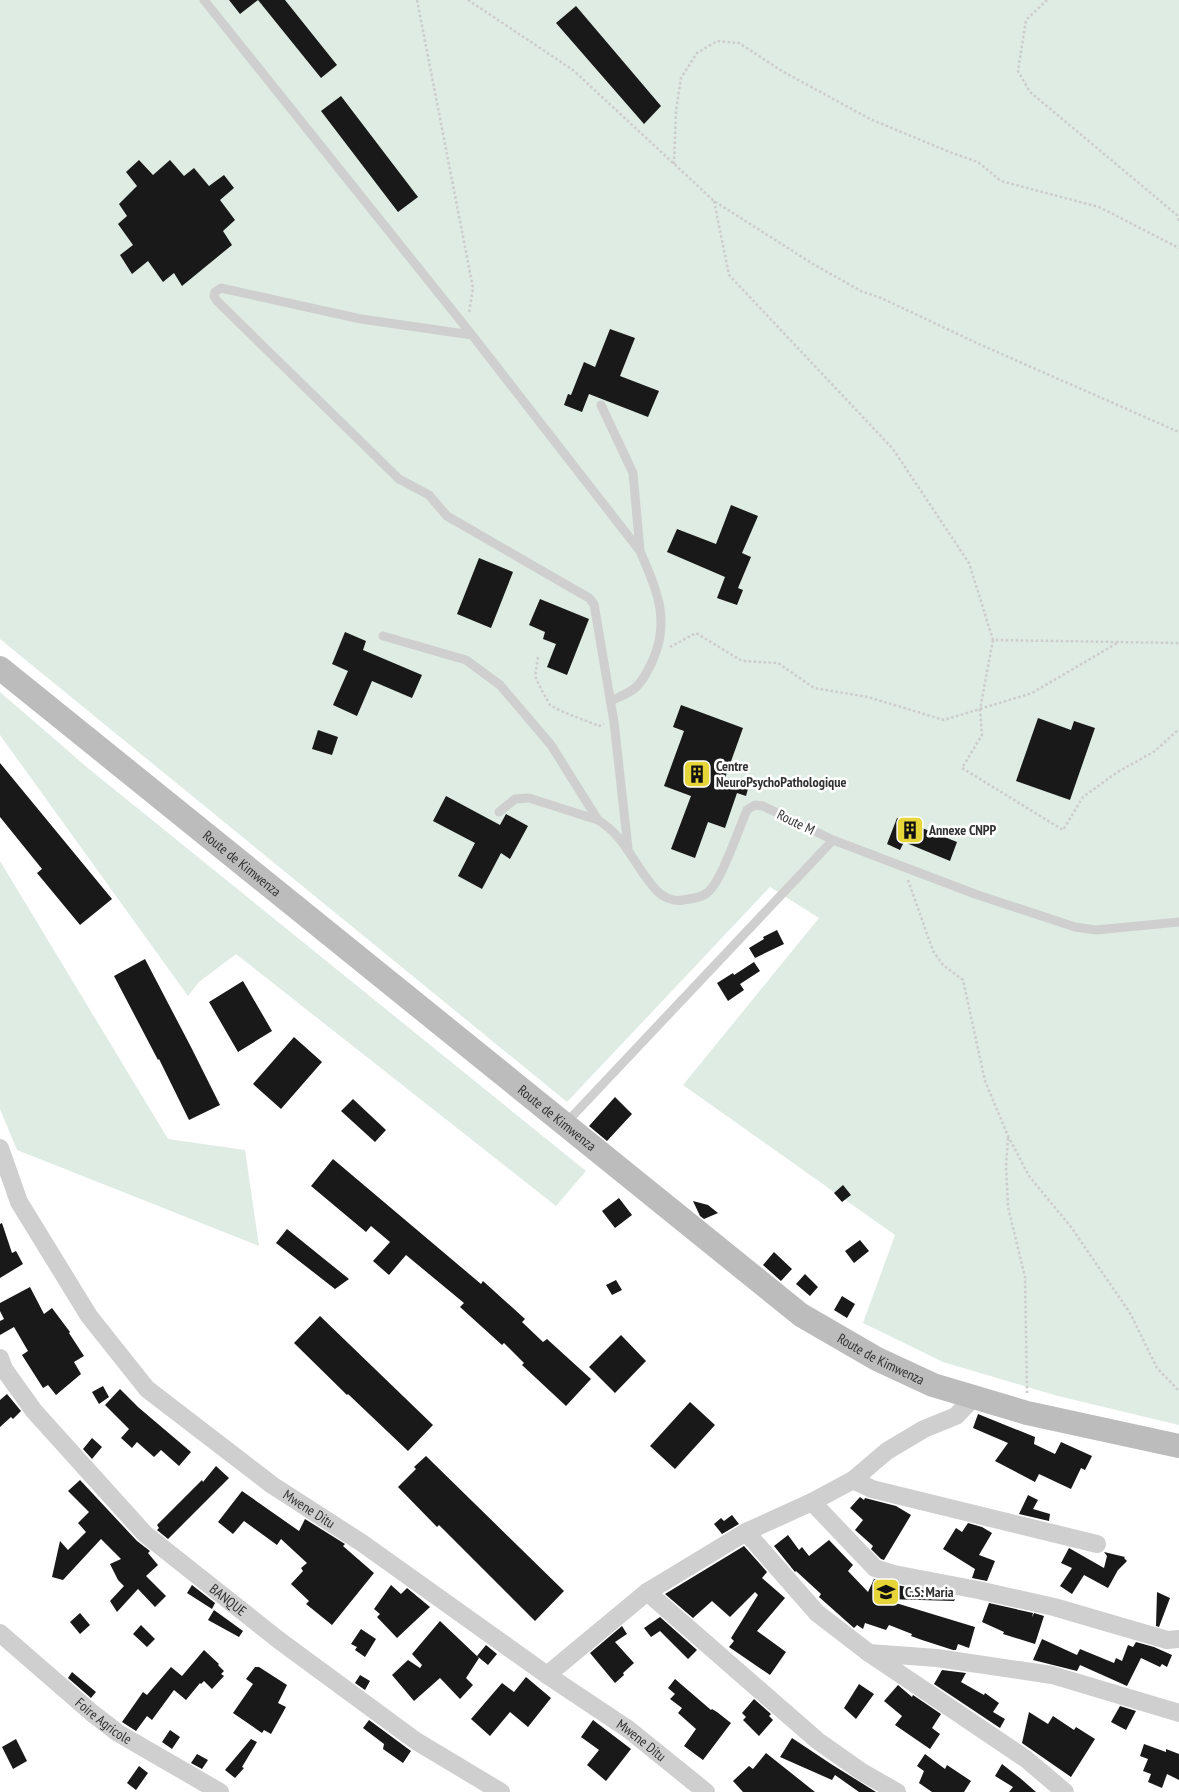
<svg xmlns="http://www.w3.org/2000/svg" width="1179" height="1792" font-family="'PT Sans Narrow',sans-serif">
  <rect width="100%" height="100%" fill="#fff"/>
  <path fill="#deece4" d="M0,0H1179V1425L1058,1396L943,1362L863,1323L895,1235L683,1085L819,918L770,887L567,1102L0,639Z
    M0,692L89,769L586,1171L556,1206L236,954L199,982L188,996L0,735Z
    M0,861L168,1139L245,1150L259,1246L17,1150L0,1109Z"/>
  <path fill="#191919" d="M229,0H258L240,14Z
    M258,0H285L337,65L321,78Z
    M576,6L661,106L644,124L556,23Z
    M341,96L418,197L398,212L321,111Z
    M139,160L153,175L170,160L184,176L194,168L209,186L224,175L234,188L220,200L235,220L223,231L232,245L182,286L174,273L163,282L148,261L132,274L120,255L133,245L118,224L127,216L119,204L137,186L126,172Z
    M610,329L635,338L620,376L659,391L648,417L589,394L582,412L564,405L568,394L571,395L584,362L595,367Z
    M731,505L758,516L742,553L751,557L738,588L743,590L737,605L717,598L725,577L667,552L677,529L716,544Z
    M479,558L513,572L491,628L457,614Z
    M540,599L589,619L567,675L547,667L556,644L543,639L545,632L529,625Z
    M345,632L366,641L363,650L422,675L412,698L372,681L357,716L333,705L348,671L332,664Z
    M681,705L743,728L725,778L749,785L746,796L737,793L725,828L708,822L695,858L671,849L691,796L664,786L684,731L673,727Z
    M1038,718L1071,730L1074,721L1095,728L1070,800L1016,781Z
    M318,730L338,737L332,755L312,749Z
    M0,763L112,899L80,925L37,873L42,869L0,817Z
    M446,796L500,825L506,814L528,826L510,859L501,853L482,889L458,876L475,843L433,821Z
    M897,818L957,842L950,861L904,842L900,850L887,844Z
    M777,930L784,944L755,958L749,948L764,939L763,937Z
    M145,959L192,1049L220,1105L189,1120L159,1059L158,1060L114,976Z
    M754,962L760,971L740,984L744,990L728,1001L717,983L733,973L734,975Z
    M243,981L272,1031L238,1052L209,1002Z
    M294,1037L322,1062L281,1109L253,1084Z
    M615,1097L632,1114L607,1141L589,1126Z
    M353,1099L386,1130L375,1142L341,1111Z
    M333,1159L481,1284L483,1281L525,1319L522,1322L543,1342L547,1339L591,1379L566,1406L522,1365L524,1363L504,1343L502,1345L460,1307L464,1303L406,1255L389,1275L373,1261L390,1242L371,1226L366,1232L311,1186Z
    M843,1185L851,1195L842,1202L834,1193Z
    M619,1198L632,1215L615,1228L602,1211Z
    M693,1201L708,1205L718,1213L704,1219L700,1216Z
    M2,1223L12,1253L16,1251L23,1264L0,1278V1224Z
    M287,1229L349,1279L335,1289L276,1243Z
    M860,1240L869,1251L854,1263L845,1251Z
    M774,1252L792,1269L781,1281L763,1265Z
    M805,1274L818,1287L810,1296L796,1284Z
    M616,1280L622,1290L612,1295L606,1285Z
    M30,1287L44,1314L52,1308L70,1332L69,1333L84,1356L74,1362L81,1374L56,1395L48,1385L43,1388L22,1355L28,1351L14,1327L0,1335V1321L4,1319L0,1311V1303Z
    M842,1296L855,1304L847,1318L834,1310Z
    M320,1316L433,1425L408,1451L348,1394L347,1395L294,1343Z
    M621,1335L646,1361L615,1393L589,1367Z
    M103,1386L109,1397L99,1404L92,1392Z
    M120,1389L138,1407L191,1452L179,1466L161,1450L154,1457L137,1442L132,1448L121,1438L129,1429L105,1405Z
    M7,1394L21,1411L13,1419L11,1417L0,1427V1400Z
    M690,1402L715,1425L675,1469L650,1446Z
    M978,1414L1035,1437L1034,1444L1055,1454L1061,1442L1092,1456L1085,1470L1081,1468L1071,1489L1039,1474L1035,1482L995,1461L1008,1443L973,1428Z
    M92,1438L102,1447L92,1459L83,1449Z
    M426,1456L564,1591L535,1621L439,1525L437,1527L398,1487L416,1469L414,1467Z
    M216,1466L229,1478L168,1539L157,1530L159,1528L157,1525L202,1480L203,1482Z
    M80,1480L137,1541L150,1551L148,1553L158,1565L146,1576L166,1596L155,1607L138,1589L117,1612L110,1601L124,1586L118,1580L110,1564L121,1559L101,1539L63,1580L52,1577L60,1541L68,1550L86,1532L78,1523L89,1512L68,1491Z
    M242,1491L299,1531L305,1519L345,1544L343,1546L374,1573L332,1625L306,1604L309,1601L291,1584L303,1571L301,1568L307,1563L281,1539L277,1545L244,1521L233,1534L218,1522Z
    M1028,1495L1038,1500L1033,1509L1050,1514L1049,1521L1019,1514Z
    M860,1497L864,1500L865,1498L896,1506L911,1515L884,1560L881,1559L871,1549L873,1546L855,1530L863,1520L850,1508Z
    M732,1515L739,1524L722,1534L714,1524L721,1518L724,1521Z
    M968,1523L982,1527L992,1533L979,1555L995,1561L987,1581L972,1578L975,1569L943,1549L956,1528L962,1532Z
    M788,1535L799,1550L802,1547L809,1556L829,1540L853,1565L848,1571L868,1592L874,1579L892,1584L942,1594L955,1599L954,1601L886,1599V1600L975,1627L969,1648L958,1644L956,1650H953L922,1640L911,1636L912,1634L889,1625L886,1630L865,1623L863,1629L857,1625L854,1628L819,1597L821,1594L796,1571L795,1572L774,1546Z
    M744,1546L767,1572L762,1578L785,1598L757,1631L786,1652L770,1675L729,1647L734,1641L731,1638L758,1595L755,1592L730,1617L712,1601L693,1618L665,1594Z
    M1069,1548L1104,1568L1107,1556L1104,1552L1125,1557L1124,1558L1127,1561L1118,1570L1108,1588L1084,1575L1072,1594L1060,1586L1072,1568L1061,1563Z
    M192,1585L215,1603L212,1609L187,1593Z
    M391,1585L401,1594L407,1588L430,1607L397,1638L377,1617L380,1614L374,1609Z
    M1157,1592L1170,1598L1159,1627L1156,1626Z
    M989,1603L1033,1613L1032,1617L1034,1613L1044,1616L1035,1644L1003,1634L1004,1632L982,1622Z
    M214,1610L243,1631L239,1637L208,1620Z
    M80,1613L90,1625L80,1634L70,1622Z
    M660,1617L697,1650L688,1659L660,1631L651,1637L644,1628Z
    M440,1621L479,1658L466,1678L473,1685L460,1699L440,1678L414,1701L392,1675L408,1660L420,1668L422,1665L412,1654Z
    M141,1625L155,1639L147,1647L133,1634Z
    M622,1626L627,1634L615,1642L634,1663L623,1673L624,1675L615,1683L590,1653Z
    M361,1629L376,1639L365,1657L355,1650L357,1647L351,1644Z
    M1042,1639L1077,1655L1080,1649L1114,1663L1116,1658L1122,1661L1128,1645L1133,1647L1136,1642L1154,1647L1172,1655L1167,1667L1162,1664L1160,1667L1141,1658L1127,1686L1080,1665L1077,1671L1033,1660Z
    M486,1645L497,1654L488,1665L477,1656Z
    M204,1650L219,1664L218,1665L224,1671L221,1674L224,1676L212,1689L204,1681L201,1684L200,1683L186,1700L174,1690L152,1720L147,1716L136,1731L122,1722L143,1692L147,1695L171,1667L182,1676Z
    M255,1667H259L287,1685L278,1703L286,1707L271,1734L264,1730L262,1733L233,1713L253,1684L246,1679Z
    M942,1670L966,1673L961,1682L984,1695L985,1693L999,1703L993,1712L1005,1719L1000,1728L934,1684Z
    M72,1672L96,1692L91,1698L68,1678Z
    M360,1675L370,1681L365,1690L355,1683Z
    M526,1677L551,1698L528,1727L510,1712L490,1736L471,1719L502,1683L514,1692Z
    M675,1679L711,1710L712,1709L717,1712L731,1723L703,1760L684,1746L696,1729L678,1713L682,1708L670,1699L675,1694L668,1688Z
    M859,1684L874,1694L856,1719L844,1708Z
    M898,1685L912,1697L913,1695L941,1714L932,1728L940,1734L930,1749L895,1725L902,1716L884,1701Z
    M754,1699L771,1714L769,1716L773,1720L759,1736L743,1720L746,1717L742,1713Z
    M1120,1706L1136,1711L1126,1730L1111,1722Z
    M1029,1712L1048,1724L1053,1716L1074,1730L1076,1727L1095,1739L1071,1777L1022,1743Z
    M369,1720L411,1751L403,1763L383,1749L384,1744L363,1728Z
    M593,1720L631,1749L606,1781L587,1765L599,1750L581,1737Z
    M170,1730L180,1737L172,1749L162,1742Z
    M792,1738L831,1764L876,1792H859L835,1775L832,1780L780,1757Z
    M16,1739L27,1761L13,1769L2,1747Z
    M251,1739L257,1742L242,1767L244,1768L235,1778L225,1770Z
    M1144,1744L1166,1752V1749L1179,1754V1780L1167,1774L1162,1788L1148,1782L1151,1774L1143,1771L1148,1759L1140,1756Z
    M766,1753L815,1792H743L733,1781L749,1766L753,1769Z
    M197,1754L208,1760L202,1769L191,1763Z
    M925,1754L945,1769L947,1765L971,1781L964,1792H932L919,1783L924,1771L917,1766Z
    M1002,1764L1020,1778L1036,1792H1009L1013,1787L995,1776Z
    M139,1766L148,1773L136,1790L127,1783Z"/>
  <g fill="none" stroke-linecap="round" stroke-linejoin="round">
    <path stroke="#ccc" stroke-width="2.5" stroke-dasharray="2.5 2.5" stroke-linecap="butt" d="M417,0L473,288L469,313
      M468,0L573,70L714,201L813,264L861,291L881,298L981,345L1179,432
      M1047,0L1026,20L1018,71L1030,92L1177,215L1179,221
      M674,164L676,111L681,78L697,53L717,41L739,43L782,71L870,119L952,153L978,162L1001,181L1099,207L1179,248
      M714,201L729,275L893,449L969,563L993,640L1179,643
      M993,640L980,709L982,735L962,768L1063,830L1083,797L1116,773L1155,751L1179,729
      M670,647L696,633L742,661L778,663L814,688L868,697L944,720L1032,693L1119,642
      M538,657L535,676L541,689L550,705L561,711L599,726L604,724
      M908,880L933,951L943,965L963,980L985,1081L1008,1136L1029,1176L1071,1227L1130,1313L1157,1368L1179,1391
      M1008,1138L1006,1166L1008,1207L1025,1277L1027,1393"/>
    <path stroke="#cfcfcf" stroke-width="9" d="M204,0L472,335L640,551C657,591 671,620 652,662C647,672 643,681 635,688C628,694 618,697 611,701
      M472,335L361,319L221,288L215,292L214,296L217,301L399,479L429,495L447,516L589,598L594,604L614,722L628,848
      M601,405L633,473L640,551
      M383,636L466,660L500,685L551,745L598,820
      M499,812L515,799L529,798L598,820C626,837 635,867 656,890C663,897 673,902 683,900C691,899 702,898 708,892C721,882 739,828 747,810L755,805L763,806L833,840L975,894L1075,927L1096,930L1179,922
      M565,1124L833,840"/>
    <g stroke="#cfcfcf" stroke-width="18">
      <path id="s1" d="M0,1148L19,1202L89,1316L147,1389L272,1485L362,1543L547,1675L628,1729L706,1792"/>
      <path id="s2" d="M0,1358L4,1369L34,1411L145,1534L280,1641L416,1741L501,1792"/>
      <path d="M853,1480L872,1489L1097,1544"/>
      <path d="M812,1502L875,1568L894,1574L978,1590L1054,1607L1167,1640L1179,1639"/>
      <path d="M746,1532L817,1613L869,1653L1026,1759L1065,1792"/>
      <path d="M647,1592L818,1741L862,1772L897,1792"/>
      <path id="s3" d="M0,1633L92,1713L118,1733L220,1792"/>
      <path d="M869,1653L937,1658L1052,1675L1179,1713"/>
      <path d="M547,1675L647,1592L746,1532L812,1502L853,1480L887,1451L924,1429L956,1416L973,1398"/>
    </g>
    <path stroke="#bcbcbc" stroke-width="24" id="s4" d="M0,668L801,1315L877,1359L933,1385L1027,1413L1179,1446"/>
  </g>
  <defs>
    <g id="building-square" transform="scale(1.4375)"><rect x="-9" y="-9" width="18" height="18" rx="4" fill="#e6d538" stroke="#fff"/><path d="M-4-6H4V6H1V3H-1V6H-4ZM-2.5-4.3h1.7v1.8h-1.7ZM.8-4.3h1.7v1.8H.8ZM-2.5-1h1.7V.8h-1.7ZM.8-1h1.7V.8H.8Z" fill="#111"/></g>
    <g id="school-square" transform="scale(1.4375)"><rect x="-9" y="-9" width="18" height="18" rx="4" fill="#e6d538" stroke="#fff"/><path d="M0-5L7-2L0 1L-7-2ZM-4 1L0 2.5L4 1V4Q0 6-4 4Z" fill="#111"/></g>
  </defs>
  <g fill-rule="evenodd">
    <use href="#building-square" x="697" y="774"/>
    <use href="#building-square" x="910" y="830"/>
    <use href="#school-square" x="886" y="1592"/>
  </g>
  <g text-anchor="middle" dominant-baseline="central" stroke-width="5" stroke-linejoin="round" paint-order="stroke">
    <g font-size="14" font-weight="bold" fill="#323232" stroke="#fff" text-anchor="start">
      <text x="716" y="766">Centre<tspan x="716" dy="16">NeuroPsychoPathologique</tspan></text>
      <text x="929" y="830">Annexe CNPP</text>
      <text x="905" y="1592">C.S. Maria</text>
    </g>
    <g font-size="14" fill="#323232" stroke="#fff">
      <text transform="translate(796 822) rotate(26)">Route M</text>
      <text stroke="none"><textPath href="#s4" startOffset="311">Route de Kimwenza</textPath></text>
      <text stroke="none"><textPath href="#s4" startOffset="716">Route de Kimwenza</textPath></text>
      <text stroke="none"><textPath href="#s4" startOffset="1121">Route de Kimwenza</textPath></text>
      <text stroke="none"><textPath href="#s1" startOffset="486">Mwene Ditu</textPath></text>
      <text stroke="none"><textPath href="#s2" startOffset="335">BANQUE</textPath></text>
      <text stroke="none"><textPath href="#s3" startOffset="136">Foire Agricole</textPath></text>
      <text stroke="none"><textPath href="#s1" startOffset="891">Mwene Ditu</textPath></text>
    </g>
  </g>
</svg>
